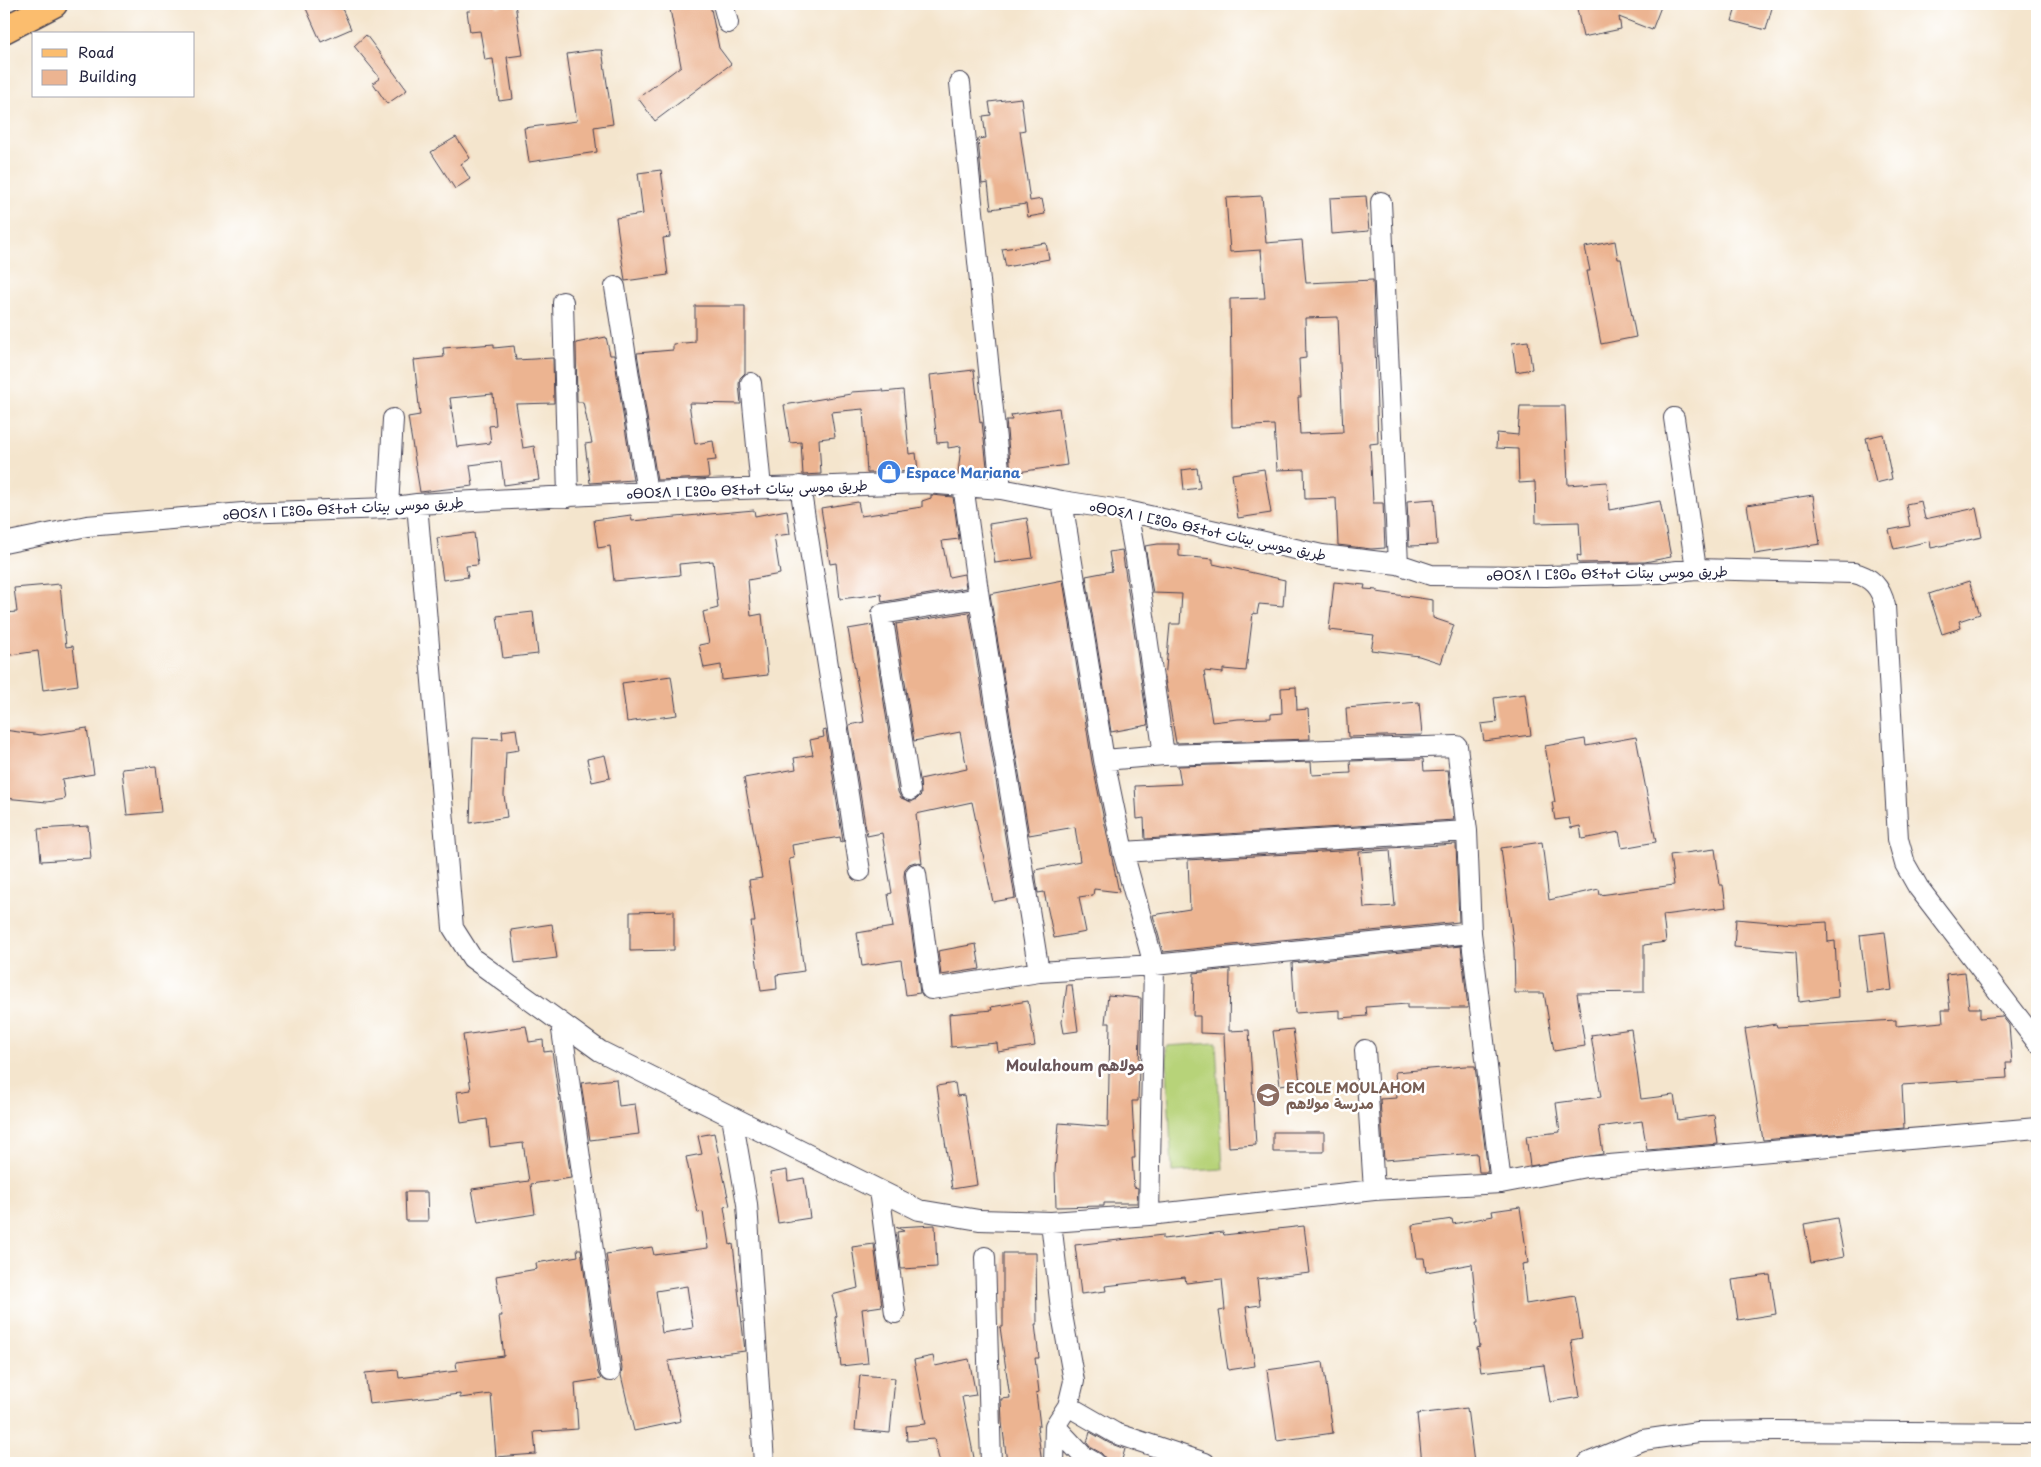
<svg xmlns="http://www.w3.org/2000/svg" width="2041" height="1467" font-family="'Playpen Sans','Playpen Sans Arabic','Noto Sans Tifinagh',sans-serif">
  <rect width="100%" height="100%" fill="#fff"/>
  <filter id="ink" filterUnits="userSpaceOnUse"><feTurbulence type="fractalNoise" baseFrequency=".02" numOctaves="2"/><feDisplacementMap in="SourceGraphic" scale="10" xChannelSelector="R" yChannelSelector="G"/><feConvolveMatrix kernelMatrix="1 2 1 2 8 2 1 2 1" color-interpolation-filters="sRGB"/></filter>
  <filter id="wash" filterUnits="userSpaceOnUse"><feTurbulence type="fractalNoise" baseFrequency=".0096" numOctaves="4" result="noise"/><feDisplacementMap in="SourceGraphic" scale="20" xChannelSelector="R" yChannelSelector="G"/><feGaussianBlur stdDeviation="1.12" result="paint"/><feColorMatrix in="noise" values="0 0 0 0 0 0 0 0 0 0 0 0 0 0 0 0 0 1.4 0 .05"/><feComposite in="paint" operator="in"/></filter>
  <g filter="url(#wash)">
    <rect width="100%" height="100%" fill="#f4e5cd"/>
    <path fill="#b7d379" stroke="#6c7a5a" d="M1216,1043L1223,1169L1172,1172L1166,1046Z"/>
    <g id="blocks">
      <path fill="#ecb491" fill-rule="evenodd" d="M304,4H340L351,29L321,42Z
        M469,4H496L497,7L515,4L523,55L507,57L513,99L499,101L493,59L485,60L480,31L470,32L467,11H470Z
        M669,4H710L719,48L731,64L655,121L638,98L681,66Z
        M1576,4H1662L1652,30L1619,17L1621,29L1583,37Z
        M1737,4H1773L1766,30L1732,21Z
        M366,35L407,90L387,104L373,83L380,78L354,46Z
        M595,50H602L613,124L594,127L597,152L529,162L524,128L577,121L567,54Z
        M1021,98L1025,130L1020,131L1030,201L1042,199L1045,214L1028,217L1026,204L991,209L988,183L982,184L978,139L986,138L983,116L991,115L989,102Z
        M456,137L470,158L461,164L470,179L455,189L431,152Z
        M661,170L670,237L663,238L668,275L625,281L616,218L643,214L638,173Z
        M1262,196L1266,243L1302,240L1306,283L1373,280L1378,443L1370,444L1373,503H1383L1385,548L1371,549L1338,545L1336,498L1305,499L1304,469L1277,470L1274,425L1232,427L1230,299L1265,298L1261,250L1230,252L1226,198ZM1338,317L1343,432L1300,434L1298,397H1301L1299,359L1306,358L1305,318Z
        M1366,196L1369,231L1332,234L1330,198Z
        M1615,241L1618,259H1621L1636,337L1601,344L1587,271H1590L1585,247Z
        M1046,243L1049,259L1006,267L1002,249Z
        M695,306H745V373L740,378L739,384L741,404L689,403L695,444L713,441L716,460L707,461L709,478L657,480L637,353L673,350V344L695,342Z
        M606,337L610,355H614L633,480L590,483L585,444L592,443L583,402H577L576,343Z
        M1528,341L1532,369L1516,372L1512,343Z
        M494,344V348L514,346L516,360L553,358L554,403L516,404L523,448L534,446L539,480L504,485L501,461L470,465L473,486L420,492L408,417L420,415L414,360L444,357L443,348ZM493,394L496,425L489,426L491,443L457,447L450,398Z
        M974,370L980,423L982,422L988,476L958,474L961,446L948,448V442L937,443L930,375Z
        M883,390V392L903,390L909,454L916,453L918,471L867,473L863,409L831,412L835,437L819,439L821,474L803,475L801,442L790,443L784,405L851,394V392Z
        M1520,406H1565L1568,485L1607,482L1609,510L1660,501L1671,557L1645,562L1578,563L1577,555L1581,556L1579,522L1536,523L1535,482L1519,483L1518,449L1496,448L1497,433L1518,435Z
        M1059,408L1067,465L1011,473L1006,420H1012L1011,415Z
        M1883,434L1892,479L1876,483L1866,438Z
        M1197,468L1200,488L1184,490L1182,470Z
        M1264,469L1271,513L1238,518L1232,474Z
        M931,495L953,497L959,539L942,541L949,577L964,574L966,588L882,602L881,594L840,599L836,563L830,564L821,508L858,502L861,516L922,507V501L931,498Z
        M1813,495L1820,544L1755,554L1747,505Z
        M1434,499L1437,545L1409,546L1407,501Z
        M1921,501L1925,519L1976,508L1982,537L1931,548L1930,541L1894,549L1889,530L1910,526L1906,504Z
        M754,510L755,516L787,510L790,534L774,536L780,574L748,580L751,616L762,614L768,675L722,680L721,665L704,668L699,645L709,643L703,612L718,608L713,561L679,564L680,575L614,581L610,546L598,548L594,520L631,515L632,521Z
        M1027,518L1033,558L995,563L989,524Z
        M474,533L478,565L466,566L468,577L443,580L437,538Z
        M1158,544H1179V556L1213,559V564L1285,580L1283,606L1259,604L1257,614L1253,613L1246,671L1223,669V673L1204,671L1212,722L1238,719L1271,718V714L1282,713L1281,688L1296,687L1297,710L1308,709L1310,739L1176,743L1165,679L1170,624H1180L1182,594L1153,593L1145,546Z
        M1122,550L1148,725L1111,732L1086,576L1112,571L1109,552Z
        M1063,580L1092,762L1119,892L1094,889L1093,895L1079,897L1086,932L1054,938L1044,892L1038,893L1035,870L1080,861L1075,827L1029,835L990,594Z
        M1969,581L1980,614L1959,621L1961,628L1942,634L1929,594Z
        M1334,582L1365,585L1364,589L1377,590V592L1433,600V618L1454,625L1441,663L1419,656L1371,650L1374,635L1329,630Z
        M60,584L66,647L73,646L78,685L43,690L38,651L4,656V613L17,612L14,588Z
        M533,612L538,654L503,658L497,616Z
        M969,612L1015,898L993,902L972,802L916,814L922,864L915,862L909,864L905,869L904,876L920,993L906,995L901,960L862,966L857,933L893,927L888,894L892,893L882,833L867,836L849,725L864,722L848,629L872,625L898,792L901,798L911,802L917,799L921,795L920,779L967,769L960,732L914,741L896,624Z
        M671,676L677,715L627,722L622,683Z
        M1525,694L1531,735L1484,741L1481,724L1497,722L1494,698Z
        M1419,702L1422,735L1348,737L1346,708Z
        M87,728L94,774L62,779L65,799L47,802L4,798V730L41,735Z
        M516,729L519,750L506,752L504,795L507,817L470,823L473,738L503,739L502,731Z
        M826,730L843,841L841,842L840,837L792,845L794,858L789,859L804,971L776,975L777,989L761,991L751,922H755L749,880L762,878L744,778L796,769L794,758L813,755L810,740L824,737L823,731Z
        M1636,737L1656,842L1622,848L1619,832L1582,839L1580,826L1571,828L1569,818L1555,820L1552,802H1555L1545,746L1585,739L1586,746Z
        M605,755L610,778L592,782L587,759Z
        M1423,759L1424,771L1448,770L1454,820L1145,839L1144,818L1137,819L1135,786L1181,784L1178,766L1311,762L1312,775L1351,773L1350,761Z
        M156,766L161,812L127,815L122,769Z
        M88,826L91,858L41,861L38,829Z
        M1542,842L1549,900L1599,889L1600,895L1674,885L1670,855L1715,849L1720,885H1723L1726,907L1663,915L1666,942L1644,945V992L1577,993L1585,1046L1554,1051L1544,993H1515L1514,948L1501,848Z
        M1456,844L1459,922L1163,952L1153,915L1190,909L1188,860ZM1390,850L1395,906L1364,908L1359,852Z
        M674,911V950L630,951V912Z
        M1736,919L1794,924L1827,922L1828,942L1835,941L1838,997L1799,1002L1796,952L1734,947Z
        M552,924L557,958L515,963L511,930Z
        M1885,932L1892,990L1867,993L1860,935Z
        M976,944L980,969L941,975L938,951Z
        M1461,946L1468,1008H1407V1004L1366,1007L1367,1016L1340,1018V1010L1295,1013L1292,963Z
        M1230,969L1229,1031L1249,1030L1256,1145L1229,1147L1224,1034L1200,1033V1016H1193L1194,973Z
        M1965,972L1969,1008H1980V1018L2002,1016L2009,1025L2012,1063H2006L2007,1078L1902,1085L1904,1128L1763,1140L1745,1029L1776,1024L1777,1027L1896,1020V1026L1943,1022L1942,1010H1950L1946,974Z
        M1067,985H1072L1078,1031L1064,1033L1062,1022Z
        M1108,995L1141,998L1138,1101H1132L1135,1158H1132L1134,1187L1138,1188L1137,1203H1104V1206L1056,1207L1055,1171L1059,1123L1108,1127L1110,1023H1105Z
        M1028,1001L1035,1046L998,1052L997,1043L951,1047L949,1014L992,1010L991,1007Z
        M526,1026L529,1042L543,1040L544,1052L552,1051L571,1178L531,1184L535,1214L478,1223L472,1189L529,1181L523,1143L490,1147L487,1119L461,1123L457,1092L471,1090L463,1035Z
        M1293,1029L1300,1082L1280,1085L1273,1031Z
        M1631,1029L1641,1099L1674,1095L1678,1120L1714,1115L1718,1144L1647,1150L1642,1121L1599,1127L1603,1154L1530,1166L1526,1136L1560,1132L1556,1103L1601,1097L1591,1035Z
        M1465,1066H1475L1488,1172H1479L1477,1153L1384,1160L1380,1099L1397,1098L1395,1072Z
        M616,1079L619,1106L635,1104L639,1134L590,1140L581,1083Z
        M955,1083L957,1096L964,1095L977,1185L952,1189L937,1086Z
        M1273,1132H1324V1152H1273Z
        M714,1133L730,1206L724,1207L730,1245L733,1244L745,1351L668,1361L681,1421L634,1431L621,1375L622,1369L606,1254L652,1247L654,1255L708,1248L703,1212L698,1213L686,1157L702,1154L698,1136ZM687,1286L693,1328L662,1333L656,1291Z
        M787,1170L788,1181L804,1178L810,1218L778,1223L770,1173Z
        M405,1192H427L428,1221H406Z
        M1520,1207L1528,1263L1522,1264L1526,1304L1575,1296L1582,1338L1571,1340L1580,1397L1550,1402L1544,1365L1481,1372L1477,1347L1480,1346L1476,1323H1478L1472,1264L1426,1272L1424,1258H1417L1412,1225L1452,1219L1453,1224L1493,1216L1492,1211Z
        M1837,1218L1844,1257L1811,1263L1804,1224Z
        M935,1225L937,1267L901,1269L897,1232L904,1231L896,1227Z
        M1304,1226L1310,1273L1257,1279L1260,1305L1246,1307L1255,1366L1228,1370L1219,1311L1225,1310L1222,1279L1186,1283L1185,1277L1105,1286L1106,1291L1081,1294L1075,1245L1163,1235V1239L1223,1232L1224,1235Z
        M874,1244L882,1306L862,1309L868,1363L841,1366L835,1317L837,1316L832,1295L858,1288L852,1247Z
        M577,1249H581L598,1373L601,1379L575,1383L578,1429L534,1432L536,1454L496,1457L491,1394L460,1398V1394L369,1404L365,1373L398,1370L399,1378L457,1371L456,1362L504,1356L499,1316H502L496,1276L537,1269L536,1263L578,1256Z
        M1003,1253H1036L1037,1324H1035L1039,1358H1035L1039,1392L1036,1393L1040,1426H1037L1042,1463H1007L1002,1422L1001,1399L1010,1398L1000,1327H1003Z
        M1770,1275L1776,1314L1738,1320L1732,1280Z
        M933,1356L935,1366L969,1359L976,1395L962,1397L975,1463H940L934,1439L907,1441L906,1426L926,1424L914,1360Z
        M1323,1362L1333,1433L1277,1441L1267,1370Z
        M860,1375L895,1378L890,1433L855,1430Z
        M1467,1408L1474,1463H1422L1417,1414Z
        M1090,1432L1109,1443L1125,1449L1121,1463L1106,1459L1101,1453L1090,1447L1087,1443Z"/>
    </g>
  </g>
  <g filter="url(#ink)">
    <use href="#blocks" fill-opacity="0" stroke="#423f51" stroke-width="1"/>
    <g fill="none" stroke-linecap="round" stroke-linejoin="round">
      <g stroke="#423f51" stroke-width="22">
        <path id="minor" d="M723,4L728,23
          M960,83L1001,489
          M1381,202L1398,564
          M615,287L647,492
          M563,302L568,497
          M751,383L761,488
          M1674,418L1696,569
          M963,485L979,598L1039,972
          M800,486L860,871
          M1062,501L1104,760L1123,852L1154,965L1149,1215
          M417,504L453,928L472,958L600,1051L919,1210L979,1220L1051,1222L1149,1215L1374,1190L1501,1183L1586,1167L2037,1128
          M388,508L393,419
          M1127,511L1136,560L1164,755
          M4,543L87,526L243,513L388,508L417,504L647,492L925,483L1001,489L1062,501L1127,511L1322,555L1398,564L1431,575L1546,576L1659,573L1696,569L1854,573C1872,577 1881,588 1885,606L1898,839L1905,864L1918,887L2037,1042
          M1104,760L1164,755L1457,746L1467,831L1471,933L1501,1183
          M910,790L882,614L979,598
          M1123,852L1467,831
          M916,874L931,989L1039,972L1154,965L1471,933
          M561,1023L610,1371
          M1365,1050L1374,1190
          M732,1117L747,1204L764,1463
          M879,1190L895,1313
          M1051,1222L1061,1309L1074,1381L1068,1406L1055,1426L1054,1463
          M985,1257L991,1463
          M1068,1406L1115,1433L1205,1463
          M1055,1426L1083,1456L1095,1463
          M1588,1463L1643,1440L1698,1432L1775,1431L2037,1433"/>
      </g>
      <g stroke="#423f51" stroke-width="29">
        <path id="major" d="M4,30L54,4"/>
      </g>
      <use href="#minor" stroke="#fff" stroke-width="20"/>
      <use href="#major" stroke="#fbbd6e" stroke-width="26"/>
    </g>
  </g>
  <defs>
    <g id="shop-disc" transform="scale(1.25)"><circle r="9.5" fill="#3f7fe0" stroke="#fff"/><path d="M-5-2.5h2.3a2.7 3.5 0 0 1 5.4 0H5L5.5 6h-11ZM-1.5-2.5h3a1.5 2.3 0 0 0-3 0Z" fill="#fff"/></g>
    <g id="school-disc" transform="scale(1.25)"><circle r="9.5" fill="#8d6e63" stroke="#fff"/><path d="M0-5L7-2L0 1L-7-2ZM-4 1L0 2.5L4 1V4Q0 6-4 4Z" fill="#fff"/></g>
  </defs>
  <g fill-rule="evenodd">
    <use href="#shop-disc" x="889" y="472"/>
    <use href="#school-disc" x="1268" y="1095"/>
  </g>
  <g text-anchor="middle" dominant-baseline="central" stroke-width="5" stroke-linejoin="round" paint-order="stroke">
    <g font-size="14" font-weight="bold" fill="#366cbe" stroke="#fff" text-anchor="start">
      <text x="906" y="472">Espace Mariana</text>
    </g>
    <g font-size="14" fill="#22223b" stroke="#fff">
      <text transform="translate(747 489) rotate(-2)">ⴰⴱⵔⵉⴷ ⵏ ⵎⵓⵙⴰ ⴱⵉⵜⴰⵜ طريق موسى بيتات</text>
      <text transform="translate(343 508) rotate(-3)">ⴰⴱⵔⵉⴷ ⵏ ⵎⵓⵙⴰ ⴱⵉⵜⴰⵜ طريق موسى بيتات</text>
      <text transform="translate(1208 530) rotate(12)">ⴰⴱⵔⵉⴷ ⵏ ⵎⵓⵙⴰ ⴱⵉⵜⴰⵜ طريق موسى بيتات</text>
      <text transform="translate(1607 573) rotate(-1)">ⴰⴱⵔⵉⴷ ⵏ ⵎⵓⵙⴰ ⴱⵉⵜⴰⵜ طريق موسى بيتات</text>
    </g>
    <g font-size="14" font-weight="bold" fill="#785e54" stroke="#fff" text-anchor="start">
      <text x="1286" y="1087">ECOLE MOULAHOM<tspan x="1286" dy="16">مدرسة مولاهم</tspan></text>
    </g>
    <g font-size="15" font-weight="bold" fill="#695559" stroke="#fff">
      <text x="1075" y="1064">Moulahoum مولاهم</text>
    </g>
  </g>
  <rect width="2041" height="1467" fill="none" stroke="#fff" stroke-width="20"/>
  <rect x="32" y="32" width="162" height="65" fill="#ffffff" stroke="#a7a7b1"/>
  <rect x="42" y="49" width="25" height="8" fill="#fbbd6e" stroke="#a7a7b1"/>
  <text x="78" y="58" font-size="15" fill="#22223b">Road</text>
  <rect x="42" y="70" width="25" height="15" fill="#ecb491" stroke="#a7a7b1"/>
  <text x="78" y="82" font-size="15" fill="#22223b">Building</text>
</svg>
